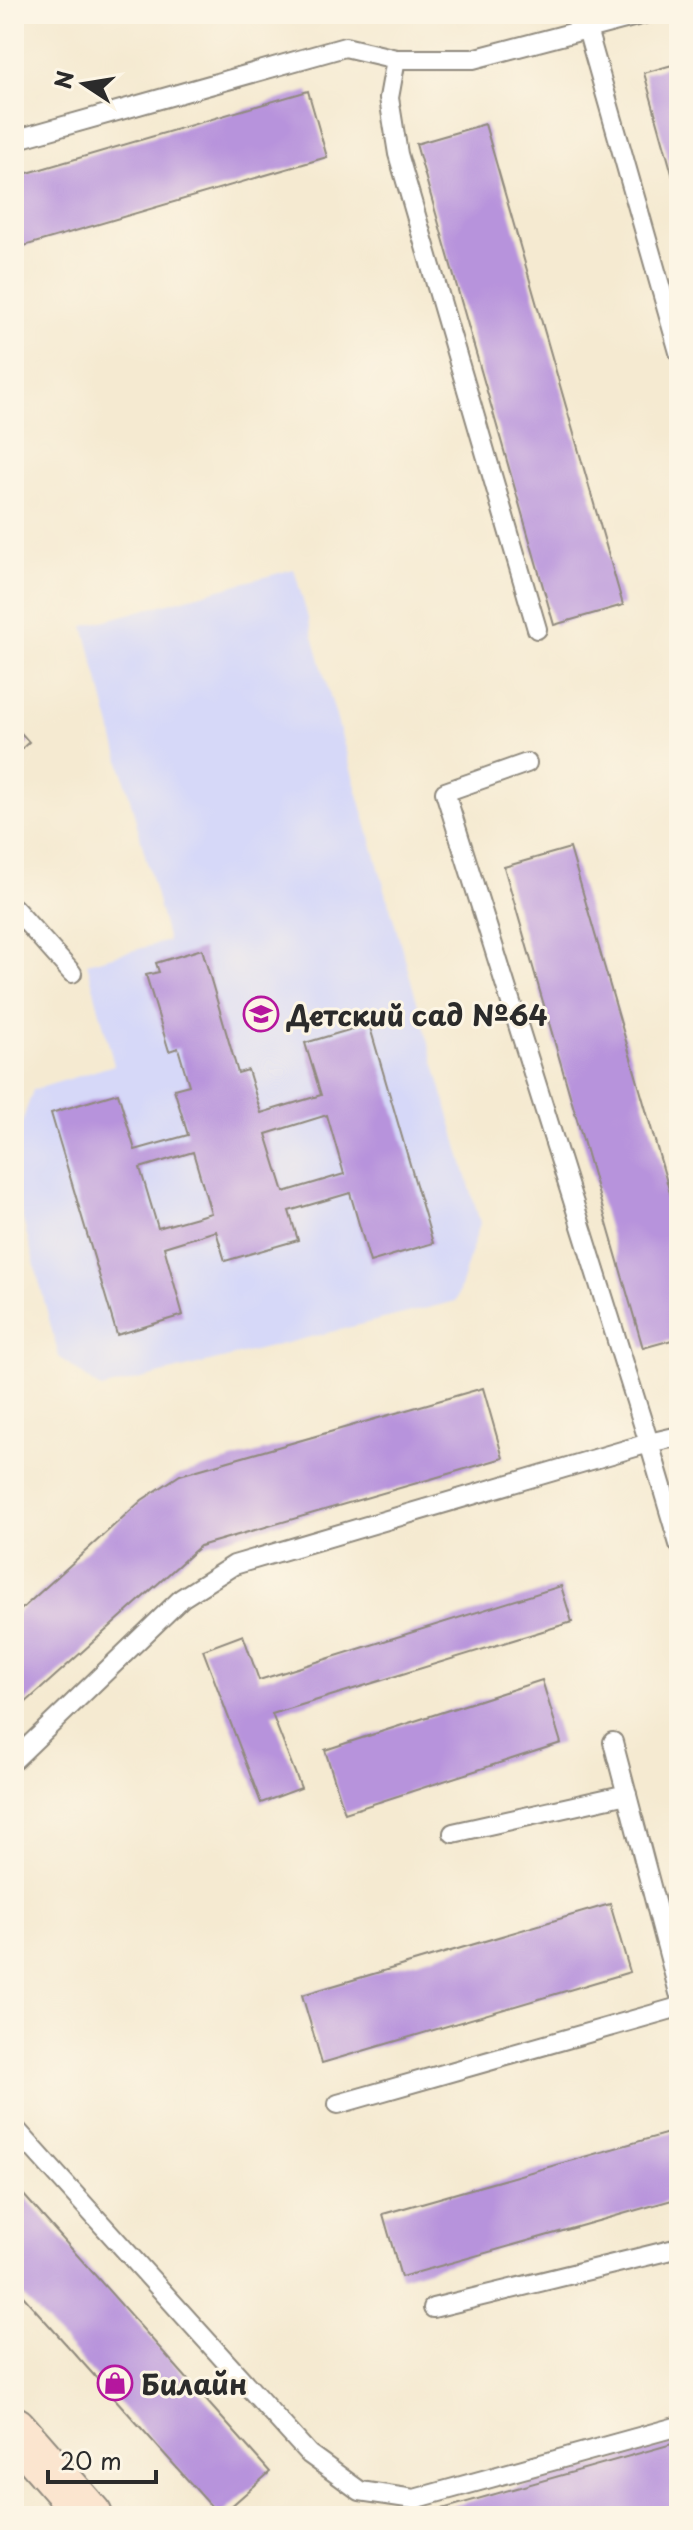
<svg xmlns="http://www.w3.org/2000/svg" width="693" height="2530" font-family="'Playpen Sans',sans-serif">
  <rect width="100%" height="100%" fill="#fcf5e5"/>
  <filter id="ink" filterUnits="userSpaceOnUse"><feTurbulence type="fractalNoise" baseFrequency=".0125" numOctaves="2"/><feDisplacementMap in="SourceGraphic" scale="16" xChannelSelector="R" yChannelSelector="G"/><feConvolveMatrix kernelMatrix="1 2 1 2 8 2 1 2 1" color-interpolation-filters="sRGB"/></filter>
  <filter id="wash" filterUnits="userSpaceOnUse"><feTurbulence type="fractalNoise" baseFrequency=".006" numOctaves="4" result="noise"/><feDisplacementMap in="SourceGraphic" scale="32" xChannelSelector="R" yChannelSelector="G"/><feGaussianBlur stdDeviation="1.8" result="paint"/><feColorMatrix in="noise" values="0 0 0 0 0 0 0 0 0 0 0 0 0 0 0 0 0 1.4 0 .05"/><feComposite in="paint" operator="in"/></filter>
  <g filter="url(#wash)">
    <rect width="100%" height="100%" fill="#f5ead1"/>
    <path fill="#d6d8f8" d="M294,569L480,1223L456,1301L101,1389L59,1357L14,1186V1145L33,1090L114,1065L87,963L168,941L84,626Z"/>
    <g id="blocks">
      <path fill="#b793dc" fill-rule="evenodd" d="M679,63V194L678,195L644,73Z
        M308,91L327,157L14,249V177Z
        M485,124L623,605L554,625L416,144Z
        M14,725L29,742L14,756Z
        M570,848L679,1224V1338L643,1348L504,867Z
        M202,949L238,1073L248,1070L261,1113L321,1095L305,1043L369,1024L433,1243L370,1262L350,1193L289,1211L298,1240L225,1261L216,1231L164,1247L183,1315L117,1335L51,1113L118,1093L135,1150L188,1135L174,1089L189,1085L178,1048L169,1051L146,975L159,972L156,963ZM327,1115L344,1174L284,1192L266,1134ZM193,1152L211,1213L158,1228L140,1168Z
        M483,1388L503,1458L200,1546L14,1713V1616L142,1500L180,1475Z
        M561,1586L572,1622L272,1714L301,1788L261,1803L203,1650L243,1635L259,1680Z
        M542,1680L561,1743L345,1813L325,1750Z
        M610,1904L630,1972L322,2063L302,1995Z
        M679,2130V2198L401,2277L383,2214Z
        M14,2184L270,2472L220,2516L14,2286Z
        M679,2442V2516H421V2515Z"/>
    </g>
  </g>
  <g filter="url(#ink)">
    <use href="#blocks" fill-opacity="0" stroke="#908a7e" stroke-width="2"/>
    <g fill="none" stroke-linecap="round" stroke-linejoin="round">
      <g stroke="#908a7e" stroke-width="22">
        <path id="lane" d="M587,29L679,352
          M396,59L389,98L398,154L537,629
          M14,140L345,47L396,59H473L644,14
          M14,908L72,973
          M679,1436L649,1443L679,1544
          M613,1742L679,1993
          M14,1760L182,1598L234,1565L649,1443L445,792L527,763
          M453,1833L627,1794
          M338,2104L679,2007
          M14,2127L309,2454L360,2491L414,2499L679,2426
          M433,2308L679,2248"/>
      </g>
      <g stroke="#908a7e" stroke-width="48">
        <path id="secondary" d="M14,2429L90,2516"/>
      </g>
      <use href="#lane" stroke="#fff" stroke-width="18"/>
      <use href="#secondary" stroke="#fbe5cf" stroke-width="44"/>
    </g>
  </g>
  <defs>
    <g id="school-ring" transform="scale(1.8)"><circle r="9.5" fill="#fcf5e5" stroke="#b5179e" stroke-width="1.5"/><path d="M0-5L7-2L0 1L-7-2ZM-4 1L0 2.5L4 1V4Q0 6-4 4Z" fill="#b5179e"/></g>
    <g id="shop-ring" transform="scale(1.8)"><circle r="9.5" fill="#fcf5e5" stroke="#b5179e" stroke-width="1.5"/><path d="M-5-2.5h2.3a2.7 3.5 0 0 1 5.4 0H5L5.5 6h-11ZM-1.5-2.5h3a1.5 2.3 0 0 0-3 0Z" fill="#b5179e"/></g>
  </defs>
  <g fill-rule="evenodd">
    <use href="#school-ring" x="261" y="1014"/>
    <use href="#shop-ring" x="115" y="2383"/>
  </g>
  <g text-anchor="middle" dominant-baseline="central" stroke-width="6" stroke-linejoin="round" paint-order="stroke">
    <g font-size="28" font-weight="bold" fill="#2b2b2b" stroke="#fcf5e5" text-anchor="start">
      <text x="287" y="1014">Детский сад №64</text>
      <text x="141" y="2383">Билайн</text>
    </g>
  </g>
  <rect width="693" height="2530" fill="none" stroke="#fcf5e5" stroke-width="48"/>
  <g transform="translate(84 84) rotate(282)" stroke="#fcf5e5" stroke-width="6" paint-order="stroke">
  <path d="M0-6L14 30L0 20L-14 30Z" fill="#2b2b2b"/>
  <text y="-12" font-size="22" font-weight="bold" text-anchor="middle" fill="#2b2b2b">N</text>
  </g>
  <path d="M48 2470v12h108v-12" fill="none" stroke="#2b2b2b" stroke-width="4"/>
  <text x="60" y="2470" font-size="24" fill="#2b2b2b" stroke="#fcf5e5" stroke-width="6" paint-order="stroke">20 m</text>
</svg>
